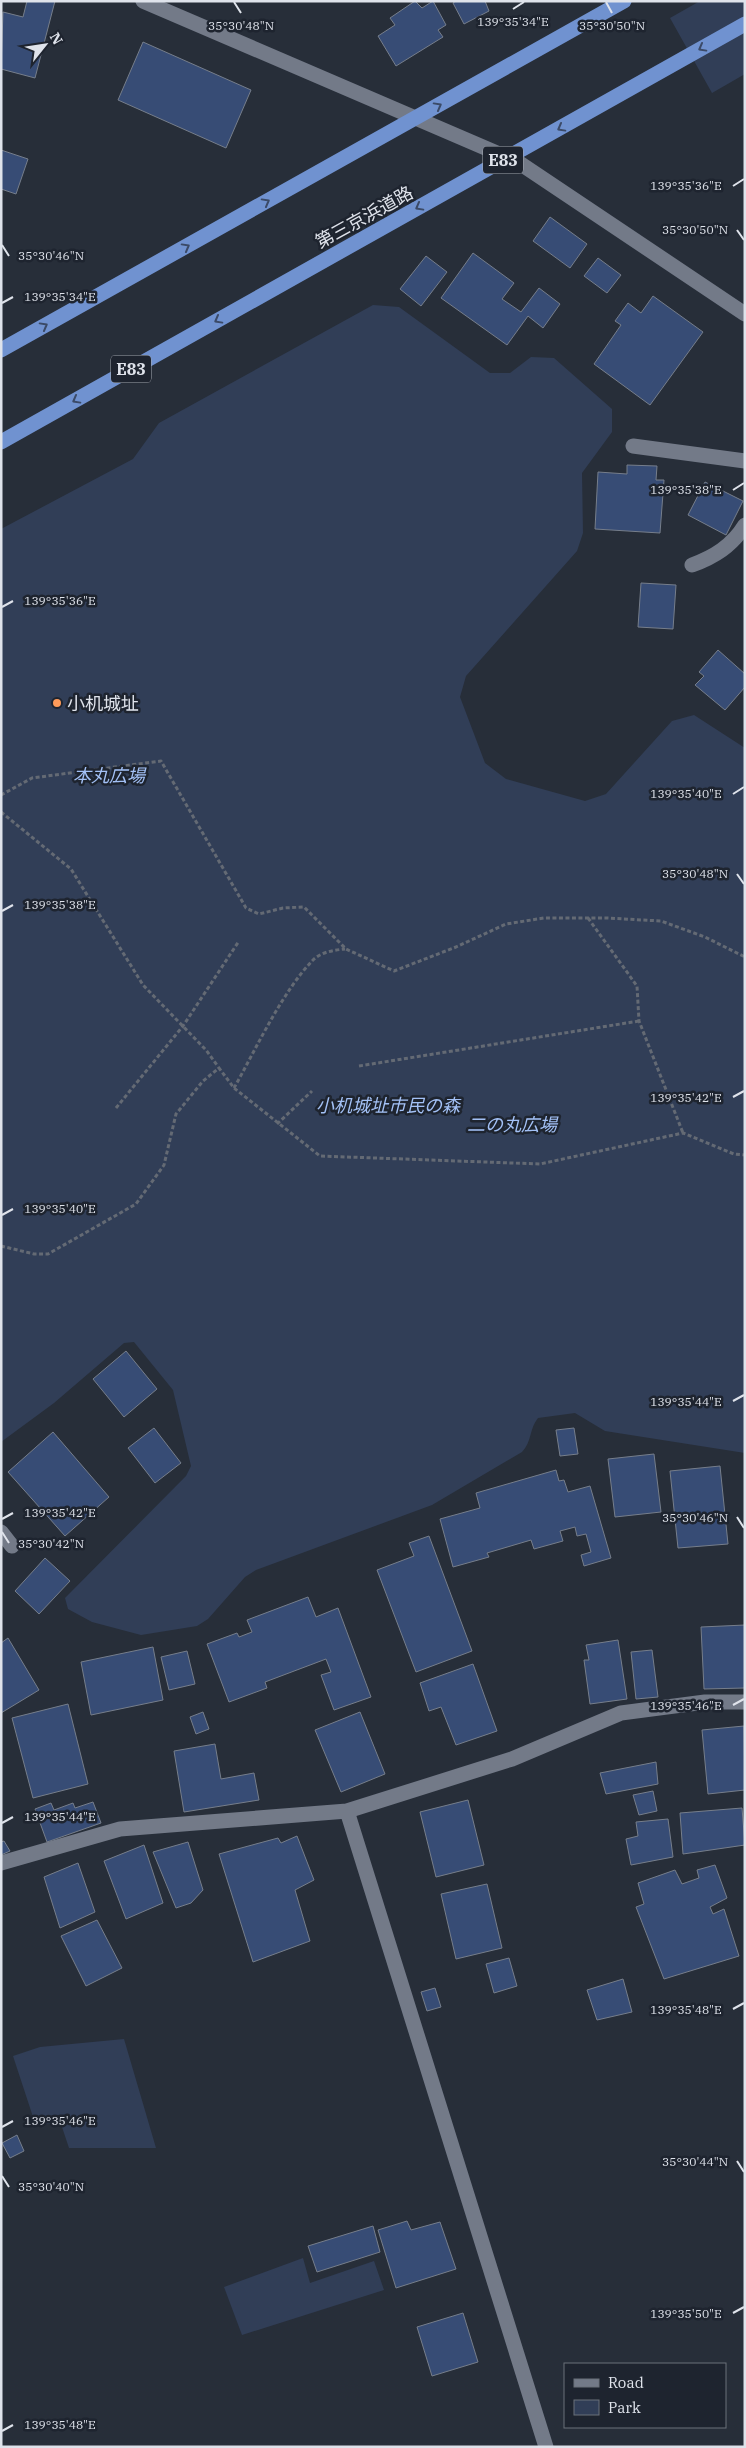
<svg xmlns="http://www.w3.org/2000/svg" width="746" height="2448" font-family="'IBM Plex Serif','Noto Sans JP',serif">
  <rect width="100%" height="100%" fill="#272e39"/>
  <path fill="#313e57" d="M700,1H745V74L712,93L670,18Z
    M373,305L399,307L490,373H510L531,357L554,358L612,409V432L582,473L583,533L577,551L466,676L460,697L485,763L506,779L585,801L606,794L672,721L694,715L745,748V1453L605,1431L575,1413L538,1418C529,1429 532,1442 522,1452L432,1505L256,1570L245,1577L208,1619L197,1626L141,1635L92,1622L68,1609L65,1598L186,1476L191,1466L173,1390L134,1342L124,1343L54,1403L1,1442V529L133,459L159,423Z
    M124,2039L156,2148H69L61,2124L35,2123L13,2056L40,2047Z
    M303,2258L310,2283L374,2261L384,2290L242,2335L224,2287Z"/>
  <path fill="#374c75" stroke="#767e8b" d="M27,1H55L35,78L1,69L3,12L23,17Z
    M415,1L422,8L433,1L446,25L438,30L443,37L396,66L378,36L395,25L390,18Z
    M456,1H485L489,11L464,24L453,3Z
    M143,42L251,90L226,148L118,100Z
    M1,150L28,159L16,194L1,189Z
    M550,217L587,244L570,268L533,241Z
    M473,253L514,283L502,299L521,312L539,288L560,304L543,328L528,316L507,345L441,298Z
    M426,256L447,272L421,306L400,289Z
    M598,258L621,275L607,293L584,276Z
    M653,296L703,332L650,405L594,364L621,325L615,321L628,303L641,313Z
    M627,465L657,466L656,480H664L660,533L595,529L598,472L627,474Z
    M705,482L743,501L726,535L688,515Z
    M641,583L676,585L673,629L638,627Z
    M718,650L745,674V687L725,710L695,685L704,676L699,672Z
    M126,1351L157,1389L124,1417L93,1379Z
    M154,1428L181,1463L155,1483L128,1448Z
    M574,1428L578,1454L560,1456L556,1430Z
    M53,1432L109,1497L65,1536L8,1472Z
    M654,1454L661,1512L615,1517L608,1459Z
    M720,1466L728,1544L678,1548L670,1471Z
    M556,1470L559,1481L564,1480L568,1492L590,1486L611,1558L584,1566L581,1555L591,1552L586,1534L577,1536L575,1527L560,1531L563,1541L534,1549L531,1540L487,1553L489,1557L453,1567L440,1519L480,1508L476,1493Z
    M429,1536L472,1651L416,1672L377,1570L414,1556L409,1543Z
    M45,1558L70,1581L39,1614L15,1591Z
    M308,1597L316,1617L338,1608L371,1697L334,1710L321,1675L331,1672L326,1659L265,1682L267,1688L229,1702L207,1644L237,1633L239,1637L252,1632L247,1620Z
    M745,1625V1688L704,1689L701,1627Z
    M8,1638L39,1690L1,1713V1643Z
    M618,1640L627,1699L590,1704L584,1660H589L586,1645Z
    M153,1647L163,1700L91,1715L81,1662Z
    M652,1650L658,1697L636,1699L631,1652Z
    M187,1651L195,1684L169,1690L161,1657Z
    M473,1664L497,1731L456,1745L441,1707L429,1711L420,1683Z
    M68,1704L88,1784L33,1798L12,1718Z
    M203,1712L209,1729L196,1734L190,1717Z
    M360,1712L385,1774L341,1792L315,1730Z
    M744,1726L745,1790L708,1794L702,1730Z
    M215,1744L221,1779L254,1773L259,1800L184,1812L174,1751Z
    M656,1762L658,1784L606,1794L600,1773Z
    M653,1791L657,1811L639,1815L633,1795Z
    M468,1800L484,1865L436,1877L420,1812Z
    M93,1802L101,1823L47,1842L35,1809L51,1803L54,1810L73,1803L75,1808Z
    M742,1808L745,1845L683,1854L680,1813Z
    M668,1819L673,1857L631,1865L626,1839L638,1836L636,1822Z
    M297,1836L314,1880L295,1890L310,1941L253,1962L219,1854L278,1838L281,1843Z
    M4,1841L10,1851L1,1855V1842Z
    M188,1842L203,1890L191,1903L176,1908L153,1852Z
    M144,1845L163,1903L126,1919L104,1861Z
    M78,1863L95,1912L60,1928L44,1877Z
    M715,1865L727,1898L710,1907L713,1914L724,1909L739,1956L664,1979L636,1907L644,1904L638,1883L675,1870L682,1884L699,1878L697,1870Z
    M487,1884L502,1948L456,1959L441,1894Z
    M97,1920L122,1968L86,1986L61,1936Z
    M509,1958L517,1986L494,1993L486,1964Z
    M623,1979L632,2012L597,2020L587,1990Z
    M435,1988L441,2007L427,2011L421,1992Z
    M17,2135L24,2151L10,2158L2,2143Z
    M407,2221L411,2230L440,2222L456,2269L396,2288L378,2230Z
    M373,2226L380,2252L317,2272L308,2246Z
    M463,2313L478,2362L432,2376L417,2327Z"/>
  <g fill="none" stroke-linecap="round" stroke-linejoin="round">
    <path stroke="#646a74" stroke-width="3" stroke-dasharray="4 2.5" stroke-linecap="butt" d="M1,795L32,778L161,761L246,908L259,914L283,908L304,907L346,949L394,971L456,947L506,924L544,918H607L661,921L705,937L745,957
      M1,812L71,869L143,985L206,1050L219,1068
      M588,918L637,986L639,1021L683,1133
      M359,1066L639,1021
      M234,1088C256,1049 282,992 313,960C321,952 334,950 345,949
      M116,1108L183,1026L239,941
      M277,1124L312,1091
      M1,1246L34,1254H48L136,1204L164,1165L176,1114L203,1081L219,1068L234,1088L320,1156L540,1164L683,1133L734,1154L745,1155"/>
    <path stroke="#737a88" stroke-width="15" d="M1,1532L12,1546"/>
    <path stroke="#737a88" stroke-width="15" d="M633,446L745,461
      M692,565C714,557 732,546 745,525
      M347,1811L546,2447
      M1,1863L120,1829L347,1811L512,1759L621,1713L705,1702H745"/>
    <path stroke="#737a88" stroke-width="15" d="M143,1L518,162L745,314"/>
    <path stroke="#7092d0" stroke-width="15" d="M1,350L624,1
      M1,442L745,24"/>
  </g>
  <defs><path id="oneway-chevron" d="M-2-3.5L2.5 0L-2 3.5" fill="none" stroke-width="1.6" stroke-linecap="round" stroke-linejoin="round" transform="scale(1.25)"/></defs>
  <g stroke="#3b4a67">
    <use href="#oneway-chevron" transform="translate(702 48) rotate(151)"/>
    <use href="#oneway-chevron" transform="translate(438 106) rotate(-29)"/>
    <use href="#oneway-chevron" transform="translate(561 128) rotate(151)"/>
    <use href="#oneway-chevron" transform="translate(266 202) rotate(-29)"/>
    <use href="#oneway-chevron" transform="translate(419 207) rotate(151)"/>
    <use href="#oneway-chevron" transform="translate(186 247) rotate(-29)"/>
    <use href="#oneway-chevron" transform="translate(218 320) rotate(151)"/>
    <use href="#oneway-chevron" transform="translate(44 326) rotate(-29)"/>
    <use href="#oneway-chevron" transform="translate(76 400) rotate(151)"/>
  </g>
  <path fill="none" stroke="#dfe3eb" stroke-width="2" d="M234,2L241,13M606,2L612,13M513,9L524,2M733,186L744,179M737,230L744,240M2,245L9,256M2,303L13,297M733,490L744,483M2,607L13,601M733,794L744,787M737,874L744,884M2,911L13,905M733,1097L744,1091M2,1215L13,1209M733,1401L744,1395M737,1517L744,1528M2,1519L13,1513M2,1532L9,1543M733,1705L744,1699M2,1823L13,1817M733,2009L744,2003M2,2127L13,2121M737,2161L744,2172M2,2176L9,2187M733,2313L744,2307M2,2431L13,2425"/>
  <circle fill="#ff9b5a" stroke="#1e242f" stroke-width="2" cx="57" cy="703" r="5"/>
  <g text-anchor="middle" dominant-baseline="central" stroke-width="5" stroke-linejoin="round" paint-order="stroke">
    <g fill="#1e242f" stroke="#a5aab3" stroke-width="1">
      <rect x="483" y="146.5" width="40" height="27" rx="4"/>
      <rect x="111" y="355.5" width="40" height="27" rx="4"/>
    </g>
    <g font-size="16" font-weight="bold" fill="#dfe3eb">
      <text x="503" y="160">E83</text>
      <text x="131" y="369">E83</text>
    </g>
    <g font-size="18" fill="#dfe3eb" stroke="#1e242f">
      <text transform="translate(364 217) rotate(-29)">第三京浜道路</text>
    </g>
    <g font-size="18" fill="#dfe3eb" stroke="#1e242f" text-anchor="start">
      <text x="67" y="703">小机城址</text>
    </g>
    <g font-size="18" font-style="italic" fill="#a3c1f6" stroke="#1e242f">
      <text x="109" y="775">本丸広場</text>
      <text x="388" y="1105">小机城址市民の森</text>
      <text x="512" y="1124">二の丸広場</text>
    </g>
  </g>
  <g font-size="12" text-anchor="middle" fill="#dfe3eb" stroke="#1e242f" stroke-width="5" stroke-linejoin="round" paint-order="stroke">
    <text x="513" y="26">139°35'34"E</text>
    <text x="241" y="30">35°30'48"N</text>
    <text x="612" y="30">35°30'50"N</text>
    <text x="686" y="190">139°35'36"E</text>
    <text x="695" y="234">35°30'50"N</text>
    <text x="51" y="260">35°30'46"N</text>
    <text x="60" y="301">139°35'34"E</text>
    <text x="686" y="494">139°35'38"E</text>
    <text x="60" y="605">139°35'36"E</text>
    <text x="686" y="798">139°35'40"E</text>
    <text x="695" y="878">35°30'48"N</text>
    <text x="60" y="909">139°35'38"E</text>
    <text x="686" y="1102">139°35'42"E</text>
    <text x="60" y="1213">139°35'40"E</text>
    <text x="686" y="1406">139°35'44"E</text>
    <text x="60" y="1517">139°35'42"E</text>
    <text x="695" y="1522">35°30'46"N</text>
    <text x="51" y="1548">35°30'42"N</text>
    <text x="686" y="1710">139°35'46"E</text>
    <text x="60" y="1821">139°35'44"E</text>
    <text x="686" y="2014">139°35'48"E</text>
    <text x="60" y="2125">139°35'46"E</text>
    <text x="695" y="2166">35°30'44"N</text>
    <text x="51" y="2191">35°30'40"N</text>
    <text x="686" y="2318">139°35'50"E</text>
    <text x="60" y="2429">139°35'48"E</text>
  </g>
  <rect width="746" height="2448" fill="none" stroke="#dfe3eb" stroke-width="5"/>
  <rect x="564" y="2363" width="162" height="65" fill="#1e242f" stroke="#6b707a"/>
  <rect x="574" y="2379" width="25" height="8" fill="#737a88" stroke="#6b707a"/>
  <text x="608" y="2388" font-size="15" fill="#dfe3eb">Road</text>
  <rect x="574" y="2400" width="25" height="15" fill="#313e57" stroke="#6b707a"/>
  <text x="608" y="2413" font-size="15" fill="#dfe3eb">Park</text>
  <g transform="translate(45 45) rotate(60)" stroke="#1e242f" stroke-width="4" paint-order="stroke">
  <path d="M0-4L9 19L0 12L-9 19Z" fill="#dfe3eb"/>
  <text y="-8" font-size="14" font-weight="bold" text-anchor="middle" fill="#dfe3eb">N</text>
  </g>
</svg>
